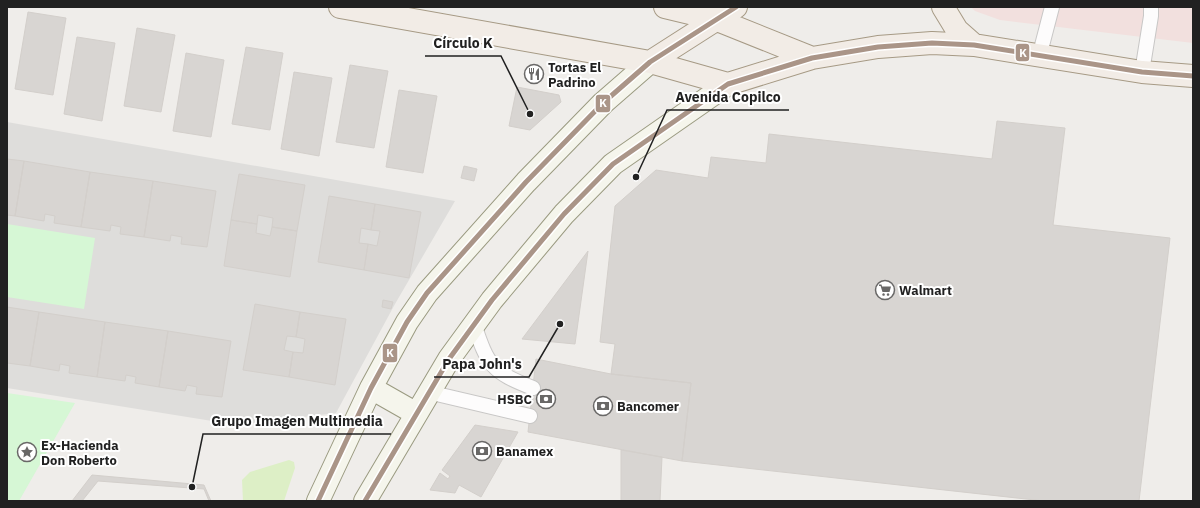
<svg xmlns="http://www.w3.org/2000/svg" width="1200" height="508" font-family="'IBM Plex Sans',sans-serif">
  <rect width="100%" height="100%" fill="#efedea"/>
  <path fill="#dedddb" d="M7,122L455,201L395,304L336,413L237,425L7,388Z"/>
  <path fill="#f2e0de" d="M971,7H1193V43L1000,20L975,11Z"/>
  <path fill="#ddefc6" d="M289,460L294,462L295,468L284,501H243L242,480L250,472Z"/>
  <path fill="#d6f7d5" d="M7,224L95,238L84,309L7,297Z
    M7,393L75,403L19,501H7Z"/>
  <path fill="#d8d5d2" stroke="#d3cfcb" d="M28,12L66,18L53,95L15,89Z
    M137,28L175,35L161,112L124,106Z
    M77,37L115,43L102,121L64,114Z
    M246,47L283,53L270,130L232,124Z
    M186,53L224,60L211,137L173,131Z
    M350,65L388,71L374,148L336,142Z
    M294,72L332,78L319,156L281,149Z
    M517,87L559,95L561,102L530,130L509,126Z
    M399,90L437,96L423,173L386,167Z
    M997,121L1065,128L1053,225L1170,238L1139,501H1044L682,461L691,383L611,374L615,344L600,342L615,206L656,170L708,178L711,157L766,163L769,134L992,159Z
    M7,159L24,161L15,216L7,215Z
    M24,161L90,172L81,227L54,223L55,216L45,214L44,221L15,216Z
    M464,166L477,169L474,181L461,178Z
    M90,172L153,181L144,237L120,234L121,227L111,225L110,231L81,227Z
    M239,174L305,185L297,231L272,227L273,218L258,215L257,224L231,220Z
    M153,181L216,191L207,247L181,244L182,237L171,235L170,241L144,237Z
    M329,196L375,204L371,230L361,228L359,243L368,244L364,270L318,262Z
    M375,204L421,212L409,278L364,270L368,244L377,246L380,231L371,230Z
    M231,220L257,224L256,233L270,236L272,227L297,231L290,277L224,266Z
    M588,251L575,344L522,339Z
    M383,300L393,302L391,309L382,307Z
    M255,304L300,312L296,337L287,336L284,350L293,352L289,377L243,370Z
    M7,307L39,312L30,366L7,363Z
    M39,312L105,322L97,377L69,373L70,366L60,364L59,371L30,366Z
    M300,312L346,319L335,385L289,377L293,352L303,353L305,339L296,337Z
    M105,322L168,331L159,387L135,383L136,377L126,375L125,381L97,377Z
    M168,331L231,341L222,397L196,394L197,387L187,385L185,391L159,387Z
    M536,359L611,374L691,383L682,461L528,432Z
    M475,425L518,432L481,497L459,485L455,493L430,490L440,473L448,479L450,476L442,470Z
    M621,450L662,457L660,501H621Z
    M92,475L204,485L211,501H209L204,489L98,481L82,501H72Z"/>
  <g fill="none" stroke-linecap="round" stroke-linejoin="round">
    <g stroke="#c8c7c6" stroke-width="16">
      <path id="lane" d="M1039,57L1052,7
        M1142,72L1151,16V7
        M474,324C488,366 492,372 533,388
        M428,392L530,416"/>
    </g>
    <g stroke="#9a9a80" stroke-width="24">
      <path id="secondary" d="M371,388L415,413
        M318,501L371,388L407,322L427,293L526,182L603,103L650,62
        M365,501L449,359L492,300L564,214L613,164L728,84"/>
    </g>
    <g stroke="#a69a85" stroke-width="24">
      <path id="primary" d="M340,7L650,62L728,84L812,58L878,47L932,43L974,45L1142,72L1193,76
        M665,7L715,19L812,58
        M943,7L957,30L974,45
        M650,62L736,7"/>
    </g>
    <use href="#lane" stroke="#fdfcfc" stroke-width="14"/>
    <use href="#secondary" stroke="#f5f5ec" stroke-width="22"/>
    <use href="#primary" stroke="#f2ece6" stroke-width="22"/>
    <g stroke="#fff" stroke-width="8">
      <path id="bus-1" d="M318,501L371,388L407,322L427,293L526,182L603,103L650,62L736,7
        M365,501L449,359L492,300L564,214L613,164L728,84L812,58L878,47L932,43L974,45L1142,72L1193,76"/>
    </g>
    <use href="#bus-1" stroke="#aa9588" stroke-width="5"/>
  </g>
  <defs>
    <g id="restaurant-ring" transform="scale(1)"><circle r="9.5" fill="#fff" stroke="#696867" stroke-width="1.5"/><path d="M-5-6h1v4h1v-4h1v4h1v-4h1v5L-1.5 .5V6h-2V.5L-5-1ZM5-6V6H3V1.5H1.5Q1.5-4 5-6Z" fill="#696867"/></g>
    <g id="supermarket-ring" transform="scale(1)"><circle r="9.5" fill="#fff" stroke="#696867" stroke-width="1.5"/><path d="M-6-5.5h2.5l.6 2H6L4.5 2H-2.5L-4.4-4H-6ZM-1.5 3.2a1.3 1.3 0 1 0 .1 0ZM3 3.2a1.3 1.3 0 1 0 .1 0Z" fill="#696867"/></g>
    <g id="bank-ring" transform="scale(1)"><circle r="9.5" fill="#fff" stroke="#696867" stroke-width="1.5"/><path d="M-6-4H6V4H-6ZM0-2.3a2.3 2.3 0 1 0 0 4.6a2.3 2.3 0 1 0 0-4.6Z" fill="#696867"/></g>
    <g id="sight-ring" transform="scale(1)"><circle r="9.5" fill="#fff" stroke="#696867" stroke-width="1.5"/><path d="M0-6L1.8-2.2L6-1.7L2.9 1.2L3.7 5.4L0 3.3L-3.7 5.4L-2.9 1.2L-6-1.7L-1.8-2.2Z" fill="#696867"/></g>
  </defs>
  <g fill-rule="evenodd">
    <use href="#restaurant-ring" x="534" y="74"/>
    <use href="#supermarket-ring" x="885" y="290"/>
    <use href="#bank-ring" x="546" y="399"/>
    <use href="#bank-ring" x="603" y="406"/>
    <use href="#bank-ring" x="482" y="451"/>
    <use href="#sight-ring" x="27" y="452"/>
  </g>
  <g text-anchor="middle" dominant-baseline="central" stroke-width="4" stroke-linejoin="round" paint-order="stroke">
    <g font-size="13" font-weight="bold" fill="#212121" stroke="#fff" text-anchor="start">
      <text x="548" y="67">Tortas El<tspan x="548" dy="15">Padrino</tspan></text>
      <text x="899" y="290">Walmart</text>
      <text x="532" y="399" text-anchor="end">HSBC</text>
      <text x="617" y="406">Bancomer</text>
      <text x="41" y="445">Ex-Hacienda<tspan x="41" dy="15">Don Roberto</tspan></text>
      <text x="496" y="451">Banamex</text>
    </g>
  </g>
  <path fill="none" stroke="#212121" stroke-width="1.5" d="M530 114L501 56H425M636 177L667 110H789M560 324L529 377H434M192 487L203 434H391"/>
  <g fill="#212121" stroke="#fff" stroke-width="1.5">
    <circle cx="530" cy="114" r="4"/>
    <circle cx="636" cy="177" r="4"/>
    <circle cx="560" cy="324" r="4"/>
    <circle cx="192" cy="487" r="4"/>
  </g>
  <g font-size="14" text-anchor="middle" font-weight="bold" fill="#212121" stroke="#fff" stroke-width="4" stroke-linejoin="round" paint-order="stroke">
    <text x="463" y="48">Círculo K</text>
    <text x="728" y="102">Avenida Copilco</text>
    <text x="482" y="369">Papa John's</text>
    <text x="297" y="426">Grupo Imagen Multimedia</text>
  </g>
  <g stroke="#fff" stroke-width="1.5">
    <rect x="1015" y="43" width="15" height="19" rx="4" fill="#aa9588"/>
    <rect x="595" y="94" width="16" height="19" rx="4" fill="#aa9588"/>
    <rect x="382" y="343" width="16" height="20" rx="4" fill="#aa9588"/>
  </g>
  <g font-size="11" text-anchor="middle" font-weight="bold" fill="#fff">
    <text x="1023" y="57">K</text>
    <text x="603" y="107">K</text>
    <text x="390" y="357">K</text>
  </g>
  <rect width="1200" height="508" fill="none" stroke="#212121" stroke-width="16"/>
</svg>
